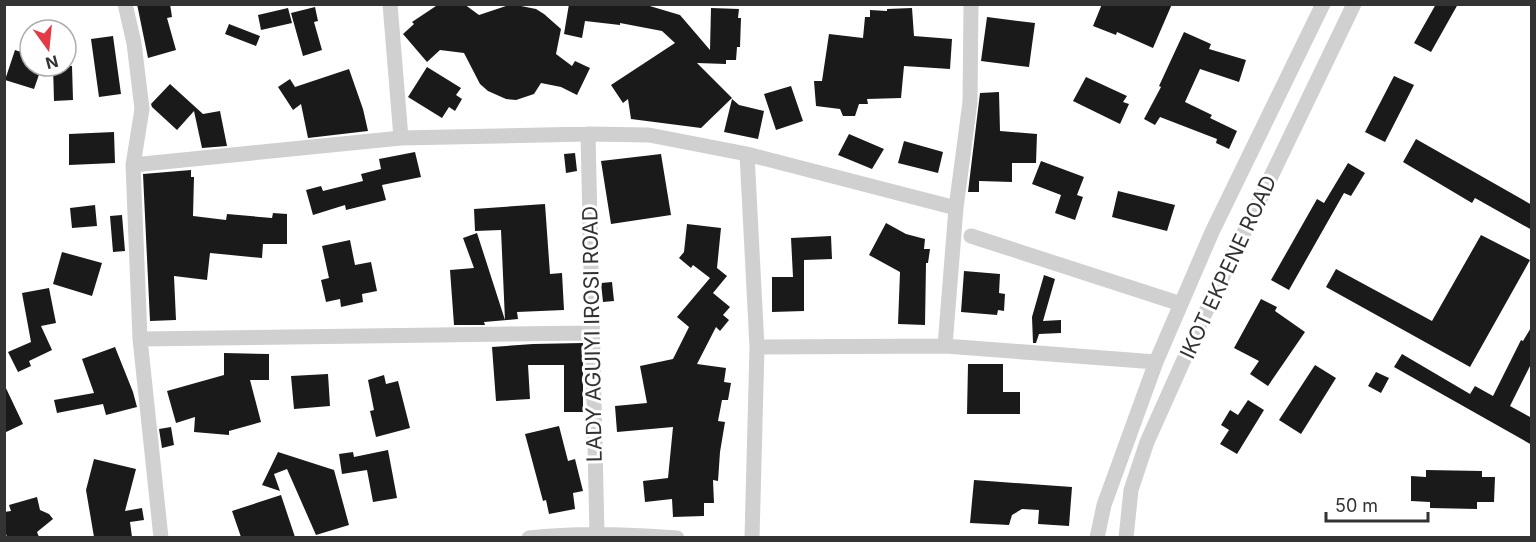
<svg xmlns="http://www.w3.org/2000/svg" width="1536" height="542" font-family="Inter,sans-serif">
  <rect width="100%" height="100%" fill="#fff"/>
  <path fill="#1a1a1a" d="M137,4H170L172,17L167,18L176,50L148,58Z
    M439,4H464L479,15L506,6L516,5L536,9L544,14L561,29L556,54L572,66L575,61L590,68L577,95L561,87L541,83L534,94L516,100L506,99L488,91L480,84L464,53L440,50L427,62L403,34L414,24L412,22Z
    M569,4H643L680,15L710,50L711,8L739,9L738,18H741L740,47H737L736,60H726V64L697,63L732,98L701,128L631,119L628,99L623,103L611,85L675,43L662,31L620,23V25L585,21L582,38L564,34Z
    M1102,4H1172L1153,48L1117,32L1116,35L1093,26Z
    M1436,4H1458L1431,52L1414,43Z
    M315,7L318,21L314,22L322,50L303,56L291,13Z
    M288,8L292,23L261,30L258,15Z
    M912,8L914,36L952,39L950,69L904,66L901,98L867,99L868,104H859L855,116H843L840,109L816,106L814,81H822L829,34L863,38L865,17H870V10L887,11V9Z
    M987,17L1035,23L1029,67L981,61Z
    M229,24L260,36L256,46L225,34Z
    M1184,32L1211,44L1209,49L1246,60L1239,82L1200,69L1185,102L1212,115L1210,118L1237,131L1229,149L1216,143L1217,139L1160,117L1155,125L1144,119L1161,87L1159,86Z
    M113,36L121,94L99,97L91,39Z
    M15,50L30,55V66H42L34,89L5,80Z
    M53,66H72L73,100L54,101Z
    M427,67L461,88L456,95L462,99L455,111L449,107L442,118L408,97Z
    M349,69L363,109L368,131L308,138L301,104L293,110L278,87L290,79L295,87Z
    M1394,76L1414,85L1385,142L1365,132Z
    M1086,77L1127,96L1123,102L1129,104L1120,124L1073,101Z
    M170,84L203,114L220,111L227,146L202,148L194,111L177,130L152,107L151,104Z
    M791,86L803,121L776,130L764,94Z
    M999,92L1000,131L1037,134L1036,163H1012V182L979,181V192H968L980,93Z
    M732,99L739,105L764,111L758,139L724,132Z
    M114,132L115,163L69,165V134Z
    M849,134L884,149L872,169L838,155Z
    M1416,139L1532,205V230L1475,198L1472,203L1403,162Z
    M904,141L943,152L938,173L898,163Z
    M415,152L421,177L382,185L386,200L346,210L345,205L313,215L306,190L321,186L323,191L363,181L361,174L381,169L379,159Z
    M575,153L577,171L566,173L564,154Z
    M661,154L671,215L611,224L601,161Z
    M1041,161L1084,177L1077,195L1083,197L1075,220L1055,213L1061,195L1032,184Z
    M1348,163L1365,173L1351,196L1344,193L1289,290L1271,280L1317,199L1324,203Z
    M191,170V177H194L193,216L226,220L227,214L272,218L273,213L287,214V244H263L262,258L210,253L207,280L174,276L176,320L150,321L143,174Z
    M1118,191L1175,205L1167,231L1112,217Z
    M545,204L550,274L562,273L564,310L517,312L518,319L484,322L485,325H454L450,270L474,268L463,238L477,233L505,320L501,230L475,231L474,209Z
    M95,205L97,226L72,228L70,208Z
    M122,215L125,251L113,252L110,216Z
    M886,223L906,234L925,239L924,249H930L928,263H926L925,325L898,324L900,272L869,255Z
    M687,224L721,228L717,268L727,276L713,293L730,307L723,315L729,320L720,331L716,327L697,364L726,368L724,382L731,383L728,400H722L718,421L725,422L720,452L718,481L713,480L714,503H704V516L673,517L672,499L645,502L643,481L668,478L673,427L617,432L615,406L647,403L640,366L673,359L689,327L677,317L710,278L693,265L691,268L679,258L684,252Z
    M1481,235L1530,260L1470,367L1326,287L1336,269L1432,321Z
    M831,236L832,259L804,260V311L772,312V277H793L791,238Z
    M350,240L355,265L371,262L377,291L362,294L363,302L341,307L340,299L326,302L321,280L329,278L322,246Z
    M62,252L102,263L92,296L53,284Z
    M964,271L1000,274L999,293L1005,294L1004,311L998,310L997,315L961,312Z
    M1044,275L1055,279L1043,321L1061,320V333L1039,334L1036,343H1033L1032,317Z
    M612,282L614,301L603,302L601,283Z
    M49,288L56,323L41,326L52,350L29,361L31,366L18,372L8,352L31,342L22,293Z
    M1261,299L1277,307L1275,311L1305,332L1268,386L1250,374L1259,361L1234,348Z
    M1532,326V362L1510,406L1532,418V445L1394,367L1402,354L1470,394L1475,386L1493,396L1521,340L1523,341Z
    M583,343V412H564V365H528L530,399L496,401L492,347L533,344Z
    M115,347L133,392L137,407L106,415L103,404L57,413L54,400L94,393L82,359Z
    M224,353L269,354V380H250L261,422L229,431V435L194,432L195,417L176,423L167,391L224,375Z
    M968,364H1003V392H1020V414H967Z
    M1315,365L1336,378L1301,434L1279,420Z
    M1376,372L1389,378L1381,393L1368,386Z
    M328,374L330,406L294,409L291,376Z
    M384,375L386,384L398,381L410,428L376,437L370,411L374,410L368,380Z
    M4,384L23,424L4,433Z
    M1248,400L1264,410L1237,454L1220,444L1229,430L1221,425L1230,410L1238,415Z
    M559,426L568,461L575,459L583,491L573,493L575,509L549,514L546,500L543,501L525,434Z
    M171,427L174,445L162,448L159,429Z
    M388,450L397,498L373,502L367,470L342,474L339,454L353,452L354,457Z
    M278,452L334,470L349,525L316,535L287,469L274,474L280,491L262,485Z
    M94,459L136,469L125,511L142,508L144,520L130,522L132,537H94L86,490Z
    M1426,470L1482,471V477H1495L1494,502H1477V509L1430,508V502L1411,501V476L1426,477Z
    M974,480L1072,487L1069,526L1038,524L1039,510L1022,509L1012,515L1009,525L970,523Z
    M281,495L295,537H241L232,511Z
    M37,497L40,510L49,514L53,519L37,532L39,537H7L4,528V512L11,511L9,505Z"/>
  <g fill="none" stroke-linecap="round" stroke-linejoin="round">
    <path stroke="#d0d0d0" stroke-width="15" d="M125,4L134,43L142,109L133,165
      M390,4L401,138
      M588,134L597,534
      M747,154L757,347L752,538
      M971,236L1181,304
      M140,339L592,333
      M945,346L1156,362
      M757,347L945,346L956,208L970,102L971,4
      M161,538L140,339L133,165L401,138L588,134L649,135L747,154L956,208
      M529,538C578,532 628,534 677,538
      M1097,538L1104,505L1156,362L1212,232L1323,4
      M1126,538L1131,490L1147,442L1199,326L1354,4"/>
  </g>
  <g text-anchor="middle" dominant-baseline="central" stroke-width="6" stroke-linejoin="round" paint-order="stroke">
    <g font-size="21" fill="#333" stroke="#fff">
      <text transform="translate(1228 267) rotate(-65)">IKOT EKPENE ROAD</text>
      <text transform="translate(592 334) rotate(-91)">LADY AGUIYI IROSI ROAD</text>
    </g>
  </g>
  <rect width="1536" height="542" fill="none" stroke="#333333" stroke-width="12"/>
  <g transform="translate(48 48) rotate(165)"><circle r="28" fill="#ffffff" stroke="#adadad" stroke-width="1.5"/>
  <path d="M0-4.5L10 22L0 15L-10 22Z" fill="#e63946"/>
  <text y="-9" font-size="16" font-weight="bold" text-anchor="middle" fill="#333333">N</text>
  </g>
  <path d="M1326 512v9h102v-9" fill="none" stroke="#333333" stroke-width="3"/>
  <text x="1335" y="512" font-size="18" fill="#333333" stroke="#ffffff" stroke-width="4.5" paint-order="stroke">50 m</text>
</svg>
